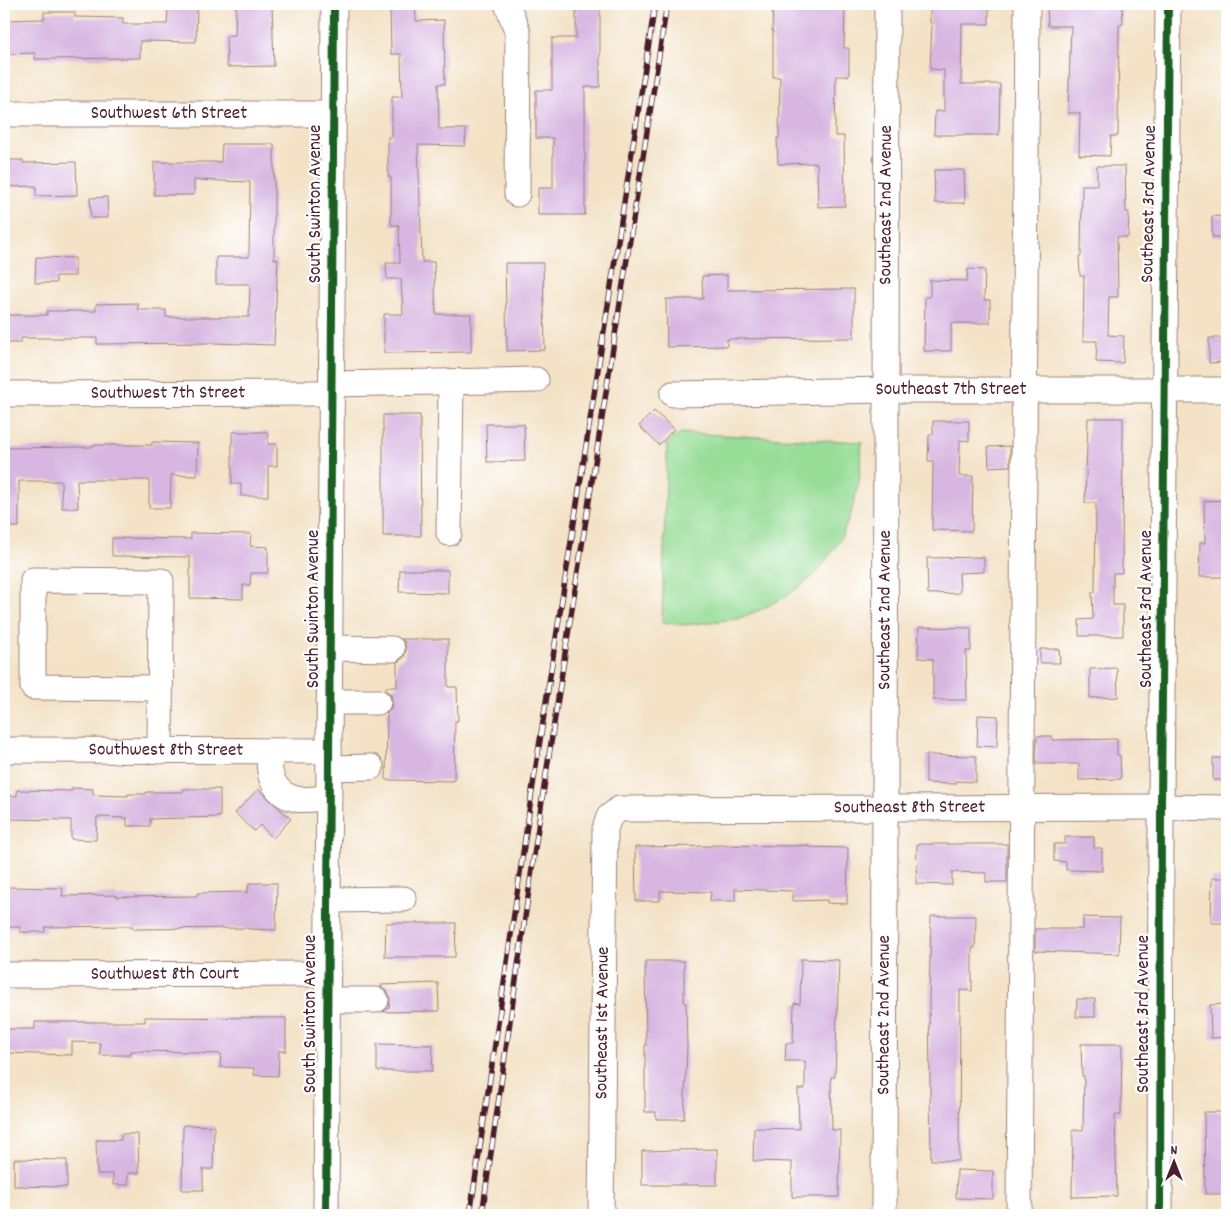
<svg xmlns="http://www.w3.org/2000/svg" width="1231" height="1219" font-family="Dekko,sans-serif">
  <rect width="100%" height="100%" fill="#fff"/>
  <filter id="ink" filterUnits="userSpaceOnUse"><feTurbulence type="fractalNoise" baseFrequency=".02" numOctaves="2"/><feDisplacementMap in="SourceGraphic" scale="10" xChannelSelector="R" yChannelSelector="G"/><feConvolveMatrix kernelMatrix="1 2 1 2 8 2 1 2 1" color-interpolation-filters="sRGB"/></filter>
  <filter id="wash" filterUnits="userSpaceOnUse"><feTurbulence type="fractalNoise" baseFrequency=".0096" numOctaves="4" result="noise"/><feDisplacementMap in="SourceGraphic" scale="20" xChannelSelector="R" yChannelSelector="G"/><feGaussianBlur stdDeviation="1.12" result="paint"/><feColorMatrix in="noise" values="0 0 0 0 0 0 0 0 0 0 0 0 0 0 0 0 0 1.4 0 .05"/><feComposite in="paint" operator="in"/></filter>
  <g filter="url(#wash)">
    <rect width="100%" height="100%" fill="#f3e2c6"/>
    <path fill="#97dd97" stroke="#707e61" d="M681,433L862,442L859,482L851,513L840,540L817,573L787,596L762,609L737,619L685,625L662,622L667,443Z"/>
    <g id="blocks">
      <path fill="#d7b6e1" d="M236,4H272L274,66L227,67L226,36L235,35Z
        M415,4L416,21L444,20L445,84H438L439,129H466L465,146L418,145L422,262H434L436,314H471V352L384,353V314H403L401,279H387L386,263H400L399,225H391V177H388V137H392V97H402L401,54H391L390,5Z
        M576,4H600V87H585V215H538V188H553V138H536V90H552V38H576Z
        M773,4L845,6L844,48H849V76H836L835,136H844L845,206L818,207L817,163L778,164L777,138H779L780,77H773V31H772Z
        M930,4H989V24H962L961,84H1000L999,135H934L935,111H944V70L930,69L932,23H930Z
        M1047,4H1122L1123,24L1119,25L1118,136H1111L1110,156L1079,155L1080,113H1068L1071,26H1048Z
        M168,7L197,8L196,42L140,41V58L35,59V53L4,54V20L44,19V12H75V17L123,18V24H167Z
        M222,144H274V259H278L274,345L214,343L97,344V338H21V343H4V315H47V311H96V304L138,303V310H166V317H249L250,284H216V257H249L250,182L194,180V195H154V162H221Z
        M4,160H23V163L76,162L77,195L36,196V186L4,187Z
        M1097,166H1125L1126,212H1129L1128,237H1117L1118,297H1109L1108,335L1124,336L1123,363L1096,362L1097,341H1083L1084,276H1080L1079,256H1081L1082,185H1097Z
        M934,170H964L965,203H935Z
        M107,197L108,218H91L90,198Z
        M1212,216L1227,217V237H1212Z
        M36,257L75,258V276H56V283H35Z
        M505,263H543L545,350L507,351Z
        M968,269L985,270L984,300H990V323H951V351H924L925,297H930V280L967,281Z
        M727,275V290L854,289V338L727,339V346L667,347L666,299H703L702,276Z
        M1209,338H1227V362L1209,363Z
        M654,411L674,429L659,445L639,426Z
        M383,415H420L421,536H383Z
        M1088,418H1123L1122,573H1113V605H1123V636H1079V620L1093,619L1092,592H1095L1096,503H1085Z
        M933,421H969V441L960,440L959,476H973L972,531L932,530L933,461H928L929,435H933Z
        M486,424H524L525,461L487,462Z
        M232,432H268V444H277V466H268V496H241V484H232Z
        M152,442L198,443L197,476L171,475L170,508H149V480H77L78,508H62L61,481H19V527H4V448L92,447V445H152Z
        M1010,446V466L989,467L988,447Z
        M1227,500V577H1199L1200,543H1205L1204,501Z
        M191,533L251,534L250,546L268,547V573H251L250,585H243V599L190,598V557L112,556V538L191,539Z
        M984,557V572L959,573L960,593L928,594L927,558Z
        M400,570H448V593L399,592Z
        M919,627L971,628V651H966L967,700H933V659L918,658Z
        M401,639H448V687H457L458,721H455L454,781L386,780L387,713L391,709L392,702L391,695L386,691V687H397V662L404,657L406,650L405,642Z
        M1040,649H1059L1060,663H1040Z
        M1117,668L1118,697L1090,698V669Z
        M978,715L998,716L997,747L977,746Z
        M1037,736H1052V740L1117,739V755H1120L1121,779L1079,780V764H1036Z
        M926,755L976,756V782L956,781V784L926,783Z
        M1213,758H1227V780H1213Z
        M72,788L93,789V795L128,796V794H146V792H183V789H220V817L150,819V826H127V818L97,817L96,840L71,839V820L4,819V796H17V790L72,791Z
        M258,789L291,819L273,838L260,825L254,831L235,813Z
        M1065,837H1094V848H1102V871L1066,870V862L1054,861V844H1065Z
        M917,844H1007V882H986V873L952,872V885L916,884Z
        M712,845L792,846L808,845V847L848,848L847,904L827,903V900L793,901V891L735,889V901H710L711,892L660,891V901H636L635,847L712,846Z
        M1212,878H1227V923H1211Z
        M249,883H277L276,930L248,929V928L133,929L132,926L45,927V932H20V927H4V887L63,888L62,896L116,895V897L197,896V893L248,892Z
        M931,916H976L975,948H972V991L960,990L959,1161L931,1160L929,1001Z
        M1083,917L1120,918L1119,954L1035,951V929H1083Z
        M386,923H456L455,957H385Z
        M801,959L839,960L835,1077H831L832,1130H840L839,1197H792V1162L753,1161L754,1128L799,1129L798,1089H805V1061H785L786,1043H793L794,1003L800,1004Z
        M645,961H684V1003H686L687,1046L684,1119H656V1112H645V1046H646Z
        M438,983L439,1011L383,1012L389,1007L390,1000L388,992L381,987V985Z
        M1077,999H1095V1017H1076Z
        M1227,1004V1037L1211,1038L1210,1005Z
        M145,1017L286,1018V1051H279L278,1076L254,1075V1068L220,1067L221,1054L195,1053V1052L131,1051V1055H100V1043L72,1042V1055L4,1053V1029H35V1022H145Z
        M377,1044L433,1045L432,1071H377Z
        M1081,1044H1122L1121,1115H1115L1117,1196L1072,1197L1073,1130H1083L1084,1076H1082Z
        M1204,1112H1227V1194H1205Z
        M183,1125L214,1126L213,1169H203V1190H182Z
        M121,1134H138L139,1173H128V1185H113V1174H97L96,1140H121Z
        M717,1149V1185H642V1151Z
        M14,1159L67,1160V1187L14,1186Z
        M957,1170L993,1171V1199L956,1198Z"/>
    </g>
  </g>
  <g filter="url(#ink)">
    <use href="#blocks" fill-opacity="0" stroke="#9e8078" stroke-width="1"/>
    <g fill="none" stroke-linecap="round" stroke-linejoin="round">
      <g stroke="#9e8078" stroke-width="27">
        <g id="minor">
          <path d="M507,4L518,33L517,194"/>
          <path id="s1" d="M4,114H333"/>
          <path d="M331,384L536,380"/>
          <path id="s2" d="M4,394L331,393"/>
          <path id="s3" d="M673,394L887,390H1227"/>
          <path d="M449,533L451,382"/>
          <path d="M330,648L392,649"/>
          <path d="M329,702H378"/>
          <path id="s4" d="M4,750L329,751"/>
          <path d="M160,751L161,581L33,580V687L160,688"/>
          <path d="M271,752C266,772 273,794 296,799C306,801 318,798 329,798"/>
          <path d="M329,768L371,767"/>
          <path d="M328,900L404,899"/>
          <path id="s5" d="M4,975L328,974"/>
          <path d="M327,1000H376"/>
          <path d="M326,1215L334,4"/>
          <path id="s6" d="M601,1215L605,829L609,817L619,809L1161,807L1227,808"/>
          <path id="s7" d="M884,1215L887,4"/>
          <path d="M1019,1215L1027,4"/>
          <path d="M1160,1215L1161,807L1168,4"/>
        </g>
      </g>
      <use href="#minor" stroke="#fff" stroke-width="25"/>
      <g stroke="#4a1f2b" stroke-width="5.5">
        <path id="rail" d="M470,1215L531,798L655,4
          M482,1215L542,800L667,4"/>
      </g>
      <use href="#rail" stroke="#fff" stroke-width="4" stroke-dasharray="11" stroke-linecap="butt"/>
      <g stroke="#fff" stroke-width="11">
        <path id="cycleway" d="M326,1215L334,4
          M1160,1215L1161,807L1168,4"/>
      </g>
      <use href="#cycleway" stroke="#1b5e20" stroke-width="8"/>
    </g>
  </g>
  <g text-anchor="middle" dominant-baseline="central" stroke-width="4.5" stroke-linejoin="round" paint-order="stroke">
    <g font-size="19" fill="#4a1f2b" stroke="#fff">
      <text stroke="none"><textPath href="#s1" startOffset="165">Southwest 6th Street</textPath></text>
      <text transform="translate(316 204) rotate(-90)">South Swinton Avenue</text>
      <text transform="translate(1150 204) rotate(-89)">Southeast 3rd Avenue</text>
      <text stroke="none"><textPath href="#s7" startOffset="1010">Southeast 2nd Avenue</textPath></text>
      <text stroke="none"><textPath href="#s3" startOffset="278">Southeast 7th Street</textPath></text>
      <text stroke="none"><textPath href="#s2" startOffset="164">Southwest 7th Street</textPath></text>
      <text transform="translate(314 609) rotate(-90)">South Swinton Avenue</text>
      <text transform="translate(1147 609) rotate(-90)">Southeast 3rd Avenue</text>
      <text stroke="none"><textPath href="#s7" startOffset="605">Southeast 2nd Avenue</textPath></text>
      <text stroke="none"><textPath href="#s4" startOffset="162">Southwest 8th Street</textPath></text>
      <text stroke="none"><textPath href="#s6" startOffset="702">Southeast 8th Street</textPath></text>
      <text stroke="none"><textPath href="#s5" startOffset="161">Southwest 8th Court</textPath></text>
      <text transform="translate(311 1014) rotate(-90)">South Swinton Avenue</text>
      <text stroke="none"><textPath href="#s7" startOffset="200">Southeast 2nd Avenue</textPath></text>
      <text transform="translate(1144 1014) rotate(-90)">Southeast 3rd Avenue</text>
      <text stroke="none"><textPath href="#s6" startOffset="192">Southeast 1st Avenue</textPath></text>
    </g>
  </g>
  <rect width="1231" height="1219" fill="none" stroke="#fff" stroke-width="20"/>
  <g transform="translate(1174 1162)" stroke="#ffffff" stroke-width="4" paint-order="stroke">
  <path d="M0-4L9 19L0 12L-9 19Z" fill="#4a1f2b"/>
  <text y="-8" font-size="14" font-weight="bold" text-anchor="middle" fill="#4a1f2b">N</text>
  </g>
</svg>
